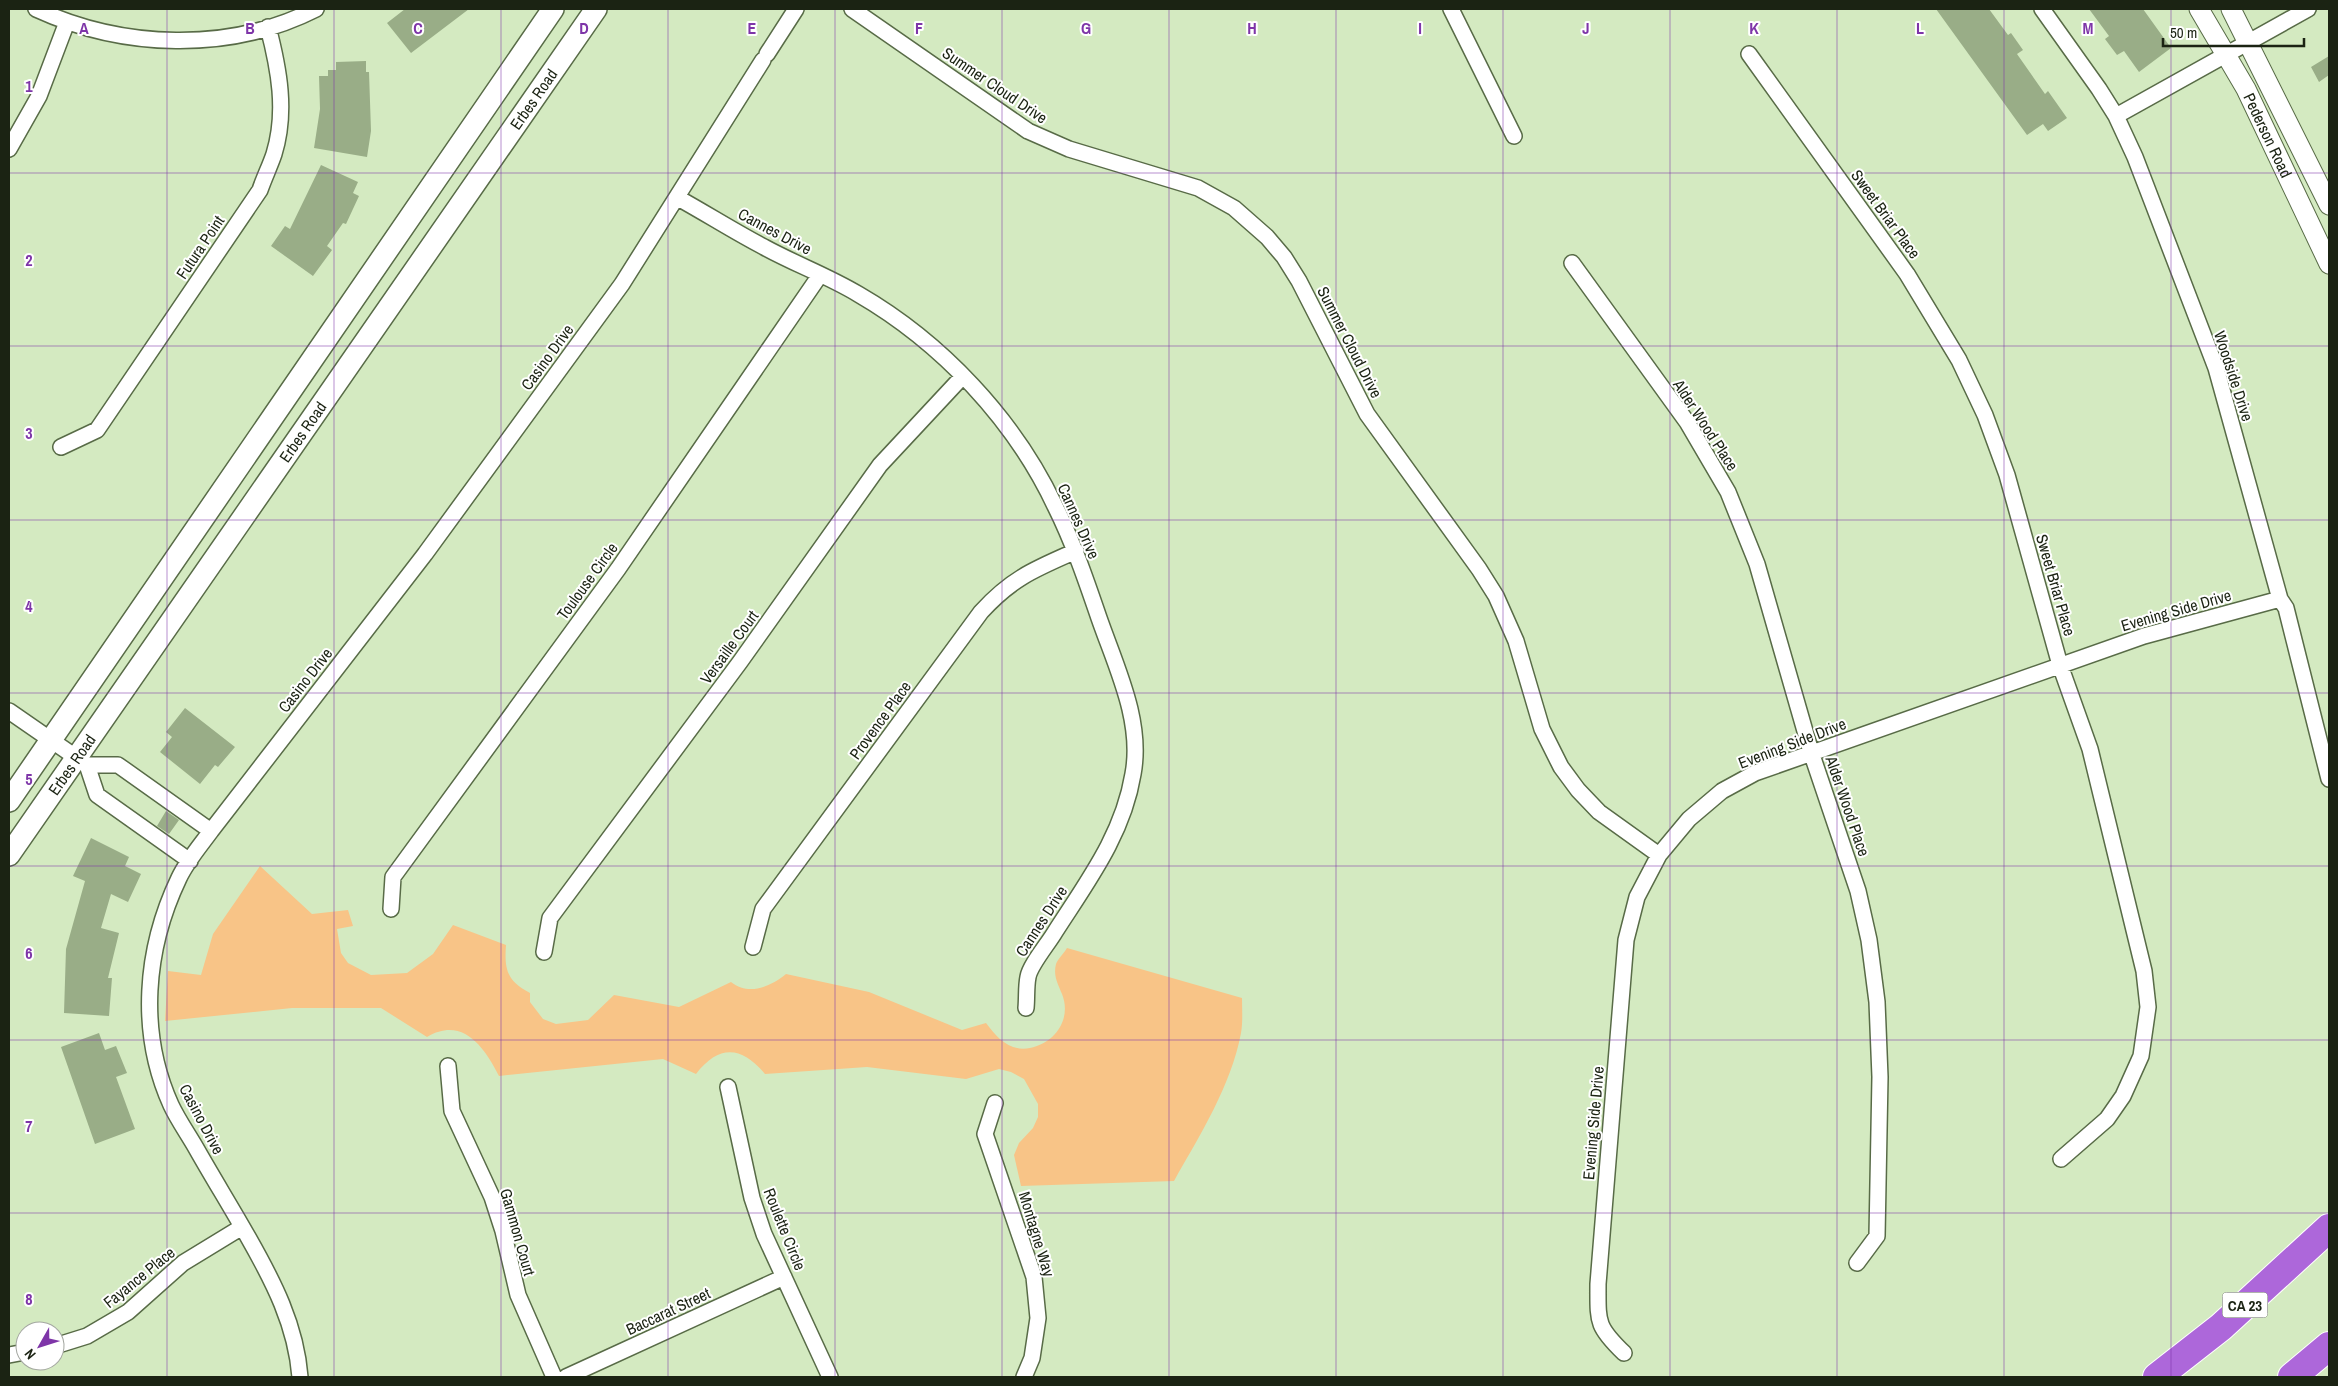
<svg xmlns="http://www.w3.org/2000/svg" width="2338" height="1386" font-family="'Archivo Narrow',sans-serif">
  <rect width="100%" height="100%" fill="#d4eac1"/>
  <path fill="#f8c487" d="M260,866L312,914L348,910L353,926L337,929L341,953L348,963L371,975L407,973L433,954L453,925L506,945C504,971 508,981 530,993V1002L543,1019L556,1024L588,1020L614,995L679,1007L731,982C749,996 770,987 786,974L869,992L962,1030L986,1023C997,1038 1010,1052 1030,1048C1055,1043 1072,1019 1062,994C1058,984 1053,976 1056,964C1058,959 1064,953 1067,948L1242,998C1242,1009 1243,1022 1241,1033C1231,1086 1200,1135 1174,1181L1021,1186L1014,1155L1019,1143L1033,1128L1038,1117V1104L1024,1079L1011,1072L999,1069L966,1079L867,1067L765,1074C742,1046 719,1044 696,1074L663,1059L499,1076C484,1047 463,1016 427,1037L381,1008H292L165,1021L168,971L201,975L213,934Z"/>
  <path fill="#99ad87" d="M405,9H469L411,53L387,23Z
    M1936,9H1989L2008,35L2011,33L2023,50L2017,54L2045,94L2048,91L2067,118L2048,131L2043,124L2027,135Z
    M2089,9H2143L2171,48L2139,72L2124,51L2117,55L2105,39L2109,36Z
    M2329,56V75L2319,82L2311,67Z
    M366,61V72H369L371,131L367,157L314,148L320,109L319,76H328V70H336V62Z
    M321,165L358,182L353,193L359,196L346,224L343,223L327,246L332,250L313,276L271,246L285,226L290,229Z
    M185,708L235,747L218,767L215,765L200,784L160,752L172,737L166,732Z
    M166,811L179,820L169,834L157,826Z
    M91,838L129,857L125,866L141,874L128,902L111,894L101,928L119,933L108,978H112L109,1016L64,1013L66,949L85,881L73,876Z
    M99,1033L105,1050L116,1046L127,1073L116,1077L135,1129L95,1144L61,1047Z"/>
  <g fill="none" stroke-linecap="round" stroke-linejoin="round">
    <g stroke="#586b47" stroke-width="18">
      <path id="minor" d="M36,9C123,49 229,53 316,9
        M852,9L1028,131L1069,149L1198,188L1234,208L1267,237L1284,257L1299,281L1367,414L1479,569L1496,596L1516,641L1542,729L1561,767L1578,790L1599,812L1659,855
        M1451,9L1514,136
        M2042,9L2099,89L2116,116L2135,157L2216,368L2280,599L2286,608L2329,779
        M767,54L796,9
        M1749,54L1907,274L1959,360L1985,415L2007,475L2060,665L2090,749L2144,971L2148,1007L2141,1056L2123,1096L2107,1119L2061,1159
        M2116,116L2308,9
        M9,149L39,96L67,22
        M678,198C707,214 735,232 764,247C795,264 828,276 858,294C941,342 1014,419 1055,506C1073,542 1086,580 1099,618C1116,667 1143,721 1133,774C1123,835 1087,882 1055,932C1048,944 1030,965 1028,977C1026,987 1027,998 1026,1008
        M1572,263L1687,422L1728,492L1757,564L1811,752L1858,891L1869,940L1877,1002L1880,1077L1877,1236L1857,1263
        M61,447L97,430L260,190C264,178 270,166 274,154C287,112 279,69 268,27
        M9,711L87,765H118L211,831
        M87,765L97,795L190,861
        M391,909L393,877L618,569L820,275
        M753,947L763,909L981,612C1012,578 1035,569 1076,551
        M544,952L550,918L740,662L880,465L963,376
        M448,1066L452,1111L492,1197L503,1231L518,1295L554,1377
        M728,1087L752,1198L764,1234L830,1377
        M995,1103L985,1134L1034,1277L1038,1318L1032,1358L1024,1377
        M55,1346L87,1336L128,1312L183,1263L242,1227
        M1624,1353C1596,1326 1598,1322 1598,1284L1626,940L1637,897L1659,855L1689,819L1722,791L1755,773L2144,636L2280,599
        M9,1355L25,1352
        M300,1377C296,1325 273,1281 248,1237C231,1207 213,1178 196,1148C188,1134 178,1120 171,1105C138,1032 145,949 179,878C187,861 200,846 211,831L425,554L622,284L763,60
        M566,1377L784,1277"/>
    </g>
    <g stroke="#586b47" stroke-width="21">
      <g id="tertiary">
        <path id="s1" d="M2199,9L2246,89L2329,264"/>
        <path d="M2231,9L2329,205"/>
      </g>
    </g>
    <g stroke="#586b47" stroke-width="24">
      <g id="secondary">
        <path d="M9,801L553,9"/>
        <path id="s2" d="M9,855L596,9"/>
      </g>
    </g>
    <g stroke="#fff" stroke-width="30">
      <path id="motorway" d="M2157,1377L2221,1327L2329,1228
        M2292,1377L2329,1346"/>
    </g>
    <use href="#minor" stroke="#fff" stroke-width="15"/>
    <use href="#tertiary" stroke="#fff" stroke-width="19"/>
    <use href="#secondary" stroke="#fff" stroke-width="21"/>
    <use href="#motorway" stroke="#ad67da" stroke-width="28"/>
  </g>
  <path fill="none" stroke="#7e35a8" stroke-width="1" stroke-opacity="0.55" d="M167,9V1377M334,9V1377M501,9V1377M668,9V1377M835,9V1377M1002,9V1377M1169,9V1377M1336,9V1377M1503,9V1377M1670,9V1377M1837,9V1377M2004,9V1377M2171,9V1377M9,173H2329M9,346H2329M9,520H2329M9,693H2329M9,866H2329M9,1040H2329M9,1213H2329"/>
  <g text-anchor="middle" dominant-baseline="central" stroke-width="4" stroke-linejoin="round" paint-order="stroke">
    <rect fill="#fff" stroke="#5f655a" stroke-width="1" x="2222.5" y="1292.5" width="45" height="25" rx="4"/>
    <g font-size="15" font-weight="bold" fill="#1b2313">
      <text x="2245" y="1305">CA 23</text>
    </g>
    <g font-size="16" fill="#1b2313" stroke="#fff">
      <text transform="translate(995 85) rotate(34)">Summer Cloud Drive</text>
      <text stroke="none"><textPath href="#s2" startOffset="920">Erbes Road</textPath></text>
      <text stroke="none"><textPath href="#s1" startOffset="144">Pederson Road</textPath></text>
      <text transform="translate(1886 214) rotate(54)">Sweet Briar Place</text>
      <text transform="translate(775 231) rotate(28)">Cannes Drive</text>
      <text transform="translate(200 247) rotate(-56)">Futura Point</text>
      <text transform="translate(1350 342) rotate(63)">Summer Cloud Drive</text>
      <text transform="translate(547 357) rotate(-54)">Casino Drive</text>
      <text transform="translate(2234 376) rotate(72)">Woodside Drive</text>
      <text transform="translate(1706 425) rotate(57)">Alder Wood Place</text>
      <text stroke="none"><textPath href="#s2" startOffset="515">Erbes Road</textPath></text>
      <text transform="translate(1079 521) rotate(66)">Cannes Drive</text>
      <text transform="translate(587 581) rotate(-54)">Toulouse Circle</text>
      <text transform="translate(2056 585) rotate(74)">Sweet Briar Place</text>
      <text transform="translate(2176 610) rotate(-16)">Evening Side Drive</text>
      <text transform="translate(729 647) rotate(-54)">Versaille Court</text>
      <text transform="translate(305 680) rotate(-52)">Casino Drive</text>
      <text transform="translate(880 720) rotate(-54)">Provence Place</text>
      <text transform="translate(1792 743) rotate(-21)">Evening Side Drive</text>
      <text stroke="none"><textPath href="#s2" startOffset="110">Erbes Road</textPath></text>
      <text transform="translate(1848 806) rotate(71)">Alder Wood Place</text>
      <text transform="translate(1041 921) rotate(-57)">Cannes Drive</text>
      <text transform="translate(202 1119) rotate(62)">Casino Drive</text>
      <text transform="translate(1593 1123) rotate(-85)">Evening Side Drive</text>
      <text transform="translate(785 1229) rotate(68)">Roulette Circle</text>
      <text transform="translate(518 1232) rotate(74)">Gammon Court</text>
      <text transform="translate(1037 1234) rotate(73)">Montagne Way</text>
      <text transform="translate(139 1277) rotate(-39)">Fayance Place</text>
      <text transform="translate(668 1311) rotate(-25)">Baccarat Street</text>
    </g>
  </g>
  <g font-size="16" text-anchor="middle" font-weight="bold" fill="#7e35a8" stroke="#fff" stroke-width="4" stroke-linejoin="round" paint-order="stroke">
    <text x="84" y="34">A</text>
    <text x="250" y="34">B</text>
    <text x="418" y="34">C</text>
    <text x="584" y="34">D</text>
    <text x="752" y="34">E</text>
    <text x="919" y="34">F</text>
    <text x="1086" y="34">G</text>
    <text x="1252" y="34">H</text>
    <text x="1420" y="34">I</text>
    <text x="1586" y="34">J</text>
    <text x="1754" y="34">K</text>
    <text x="1920" y="34">L</text>
    <text x="2088" y="34">M</text>
    <text x="29" y="92">1</text>
    <text x="29" y="266">2</text>
    <text x="29" y="439">3</text>
    <text x="29" y="612">4</text>
    <text x="29" y="785">5</text>
    <text x="29" y="959">6</text>
    <text x="29" y="1132">7</text>
    <text x="29" y="1305">8</text>
  </g>
  <rect width="2338" height="1386" fill="none" stroke="#1b2313" stroke-width="20"/>
  <g transform="translate(40 1346) rotate(231)"><circle r="24" fill="#ffffff" stroke="#a4a7a1"/>
  <path d="M0-4L9 19L0 12L-9 19Z" fill="#7e35a8"/>
  <text y="-8" font-size="14" font-weight="bold" text-anchor="middle" fill="#1b2313">N</text>
  </g>
  <path d="M2163 38v8h141v-8" fill="none" stroke="#1b2313" stroke-width="2.5"/>
  <text x="2170" y="38" font-size="15" fill="#1b2313" stroke="#ffffff" stroke-width="4" paint-order="stroke">50 m</text>
</svg>
